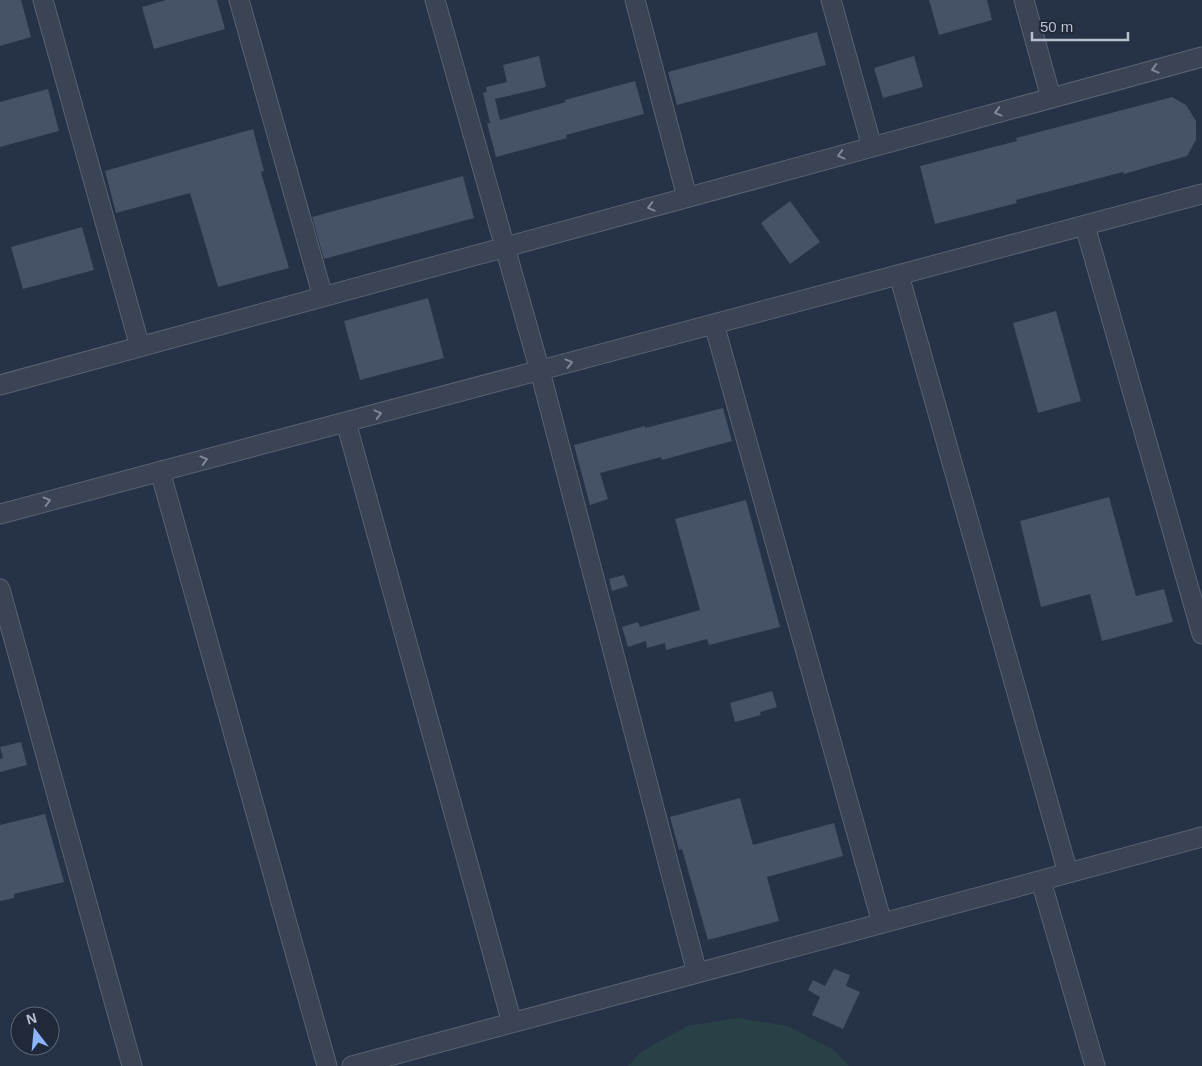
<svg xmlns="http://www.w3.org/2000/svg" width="1202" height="1066" font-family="Helvetica,sans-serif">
  <rect width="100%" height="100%" fill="#263245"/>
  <path fill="#284146" d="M738,1018L788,1026L834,1050L849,1066H628L641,1052L687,1026Z"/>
  <path fill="#455267" d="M0,0H21L31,37L0,46Z
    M166,0H217L225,29L154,49L142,7Z
    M929,0H987L992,20L939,35Z
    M817,32L826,65L677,105L668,72Z
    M539,56L546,87L495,99L500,120L566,102L565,100L635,81L644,114L566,135L567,138L496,157L487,123H490L483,93L487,92L486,87L507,82L503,65Z
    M914,56L923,87L883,98L874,68Z
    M48,89L59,131L0,147V102Z
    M1172,97L1186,105L1196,121V140L1187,156L1124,174L1123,172L1016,200L1017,203L935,224L920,166L1017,141L1016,138Z
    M253,129L264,171L261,172L289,268L218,287L190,193L116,213L105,171Z
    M463,176L474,218L324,259L312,217Z
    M790,201L820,242L790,264L761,223Z
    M82,227L94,270L23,289L11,247Z
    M428,298L444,358L360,380L344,321Z
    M1056,311L1081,401L1038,413L1013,323Z
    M723,408L732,441L662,460L661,457L600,473L608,499L590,505L574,445L645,426V428Z
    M1109,497L1136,596L1164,589L1173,622L1102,641L1090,594L1041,607L1020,521Z
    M746,500L780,627L709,645L707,639L666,650L665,643L647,648L646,641L628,647L622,627L638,622L640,627L700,610L675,519Z
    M624,575L628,586L612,591L609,579Z
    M772,691L777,707L760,712L761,715L735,722L730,703Z
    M21,742L27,765L0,772V759L3,758L0,747Z
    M740,798L753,845L834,823L843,856L767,877L779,921L708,940L682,849L679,850L670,817Z
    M45,814L64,882L14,894V898L0,901V825Z
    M834,969L850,975L846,986L860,992L843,1029L812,1015L820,997L808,990L813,980L825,986Z"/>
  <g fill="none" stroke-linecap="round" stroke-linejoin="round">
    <g stroke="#596272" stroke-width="21">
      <path id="minor" d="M43,0L140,347
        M239,0L323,297
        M435,0L540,371L697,973
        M635,0L687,197
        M831,0L872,147
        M1024,0L1051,98
        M1085,226L1202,634
        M899,275L1068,873
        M714,324L882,923
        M0,385L1202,57
        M346,422L512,1023
        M160,471L327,1066
        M0,514L1202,194
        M0,589L132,1066
        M1041,881L1095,1066
        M352,1066L1202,837"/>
    </g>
    <use href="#minor" stroke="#3a4454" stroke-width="19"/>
  </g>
  <defs><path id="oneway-chevron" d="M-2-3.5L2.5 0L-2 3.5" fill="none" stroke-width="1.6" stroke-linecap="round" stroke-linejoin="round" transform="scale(1.25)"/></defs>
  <g stroke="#7f8897">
    <use href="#oneway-chevron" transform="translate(1155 69) rotate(165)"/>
    <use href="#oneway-chevron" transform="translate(998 112) rotate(165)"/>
    <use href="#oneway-chevron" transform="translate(841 155) rotate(165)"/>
    <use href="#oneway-chevron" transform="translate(651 207) rotate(165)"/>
    <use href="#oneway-chevron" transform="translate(569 363) rotate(-15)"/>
    <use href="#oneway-chevron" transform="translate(378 414) rotate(-15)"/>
    <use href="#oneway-chevron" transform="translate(204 460) rotate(-15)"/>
    <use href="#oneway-chevron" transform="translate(47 501) rotate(-15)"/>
  </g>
  <g transform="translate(35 1031) rotate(344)"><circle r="24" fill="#1f293a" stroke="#5c6575"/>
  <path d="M0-4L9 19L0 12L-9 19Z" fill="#8db4fe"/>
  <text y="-8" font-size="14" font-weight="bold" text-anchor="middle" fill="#b8c0ce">N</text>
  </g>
  <path d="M1032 32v8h96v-8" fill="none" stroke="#b8c0ce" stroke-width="2.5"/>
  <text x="1040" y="32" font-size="15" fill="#b8c0ce" stroke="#1f293a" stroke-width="4" paint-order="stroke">50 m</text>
</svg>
